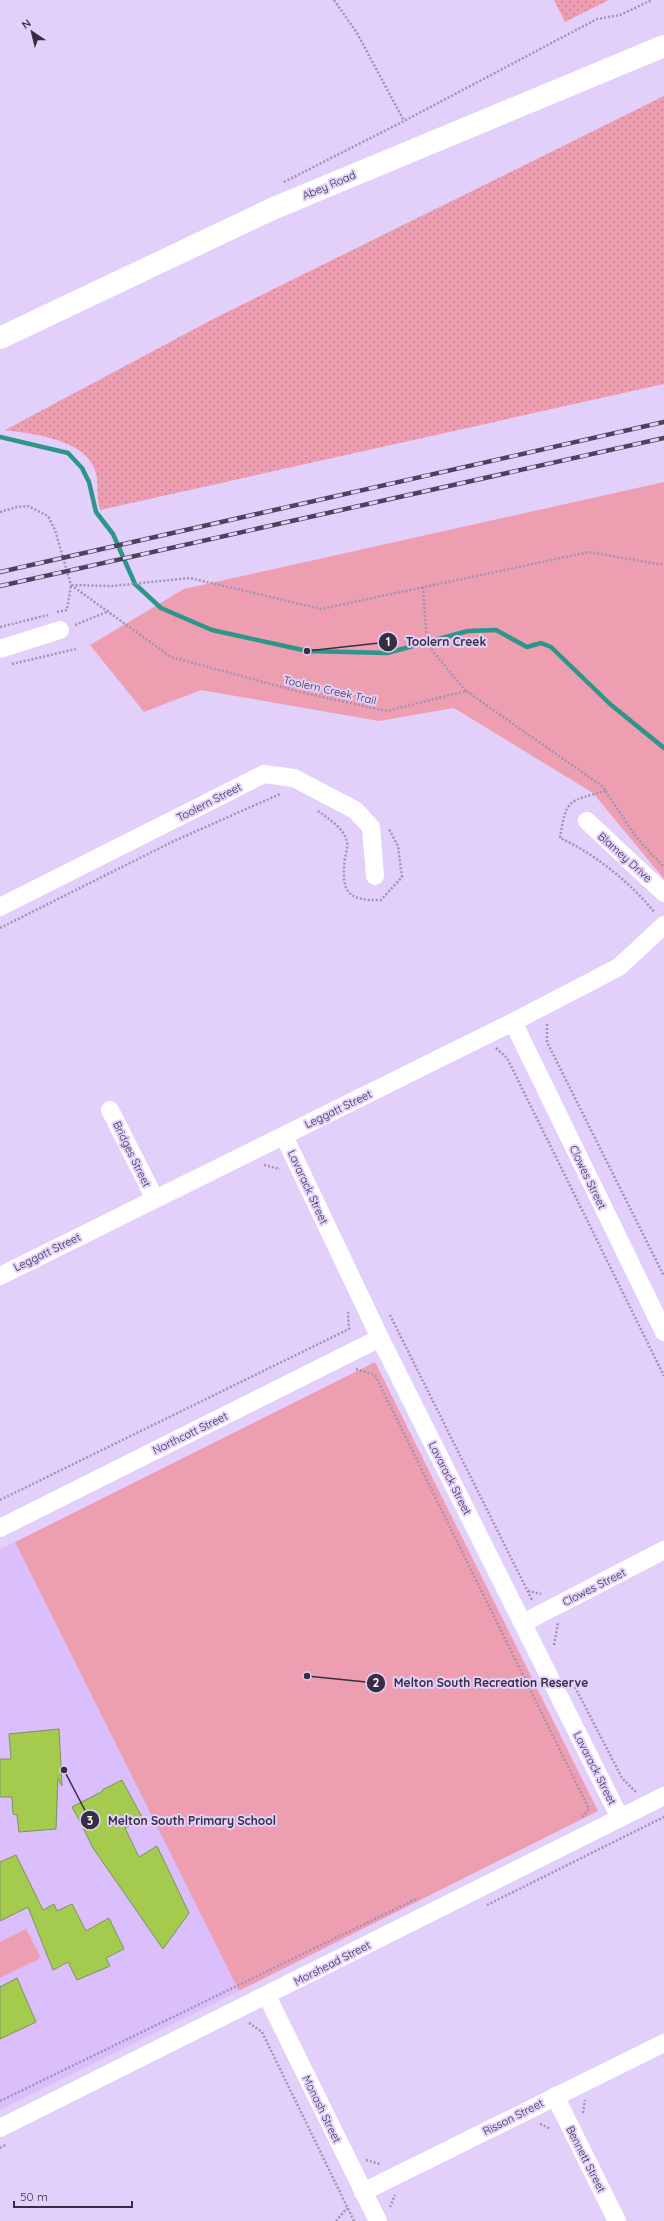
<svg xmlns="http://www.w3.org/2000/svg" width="664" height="2221" font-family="Quicksand,sans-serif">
  <defs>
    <pattern id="grass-dots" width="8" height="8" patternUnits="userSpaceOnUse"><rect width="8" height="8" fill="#ee9eb1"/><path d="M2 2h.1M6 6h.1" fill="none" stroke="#c28192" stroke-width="1.8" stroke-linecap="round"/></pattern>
  </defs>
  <rect width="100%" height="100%" fill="#e2d0fb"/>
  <path fill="#dabffc" d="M15,1542L239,1991L0,2110V1549Z"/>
  <path fill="url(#grass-dots)" d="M554,0H609L565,22Z
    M664,96V384L100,510C96,497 99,485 96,473C87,439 33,434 5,430L217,317Z"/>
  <path fill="#ee9eb1" d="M664,482V879L593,793L454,708L379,721L201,690L144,712L90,645L184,589Z
    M375,1362L598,1811L239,1991L15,1542Z
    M26,1929L41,1958L0,1978V1942Z"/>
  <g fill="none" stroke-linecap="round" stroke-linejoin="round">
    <path stroke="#2d958a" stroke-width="4.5" d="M0,437L68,453L82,468L89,482L96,512L113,534L135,584L161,608L212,630L307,651L387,653L468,631L496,630L527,647L541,643L551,647L610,704L664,748"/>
  </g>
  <path fill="#a4cb4e" stroke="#7e915c" d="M59,1729L62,1786L58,1778L56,1829L19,1832L17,1815L13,1814L12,1797H0V1759H11L9,1734Z
    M122,1780L143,1819L125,1828L139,1857L157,1846L189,1913L163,1949L93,1848L83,1828L85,1827H83L72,1807L103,1791L102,1790Z
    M16,1855L43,1910L54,1904L57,1911L72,1904L86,1931L109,1918L124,1949L106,1958L110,1966L77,1980L68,1962L53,1970L28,1907L0,1921V1862Z
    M17,1978L36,2022L0,2039V1987Z"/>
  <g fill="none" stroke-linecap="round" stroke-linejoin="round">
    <path stroke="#a192b4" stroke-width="2.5" stroke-dasharray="2 2" stroke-linecap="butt" d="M334,0L357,33L404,121
      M284,182L404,121L597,19L620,15L652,0
      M0,512L17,507L28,506L48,516L55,530L71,585L171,657L304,693L387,711L466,691L602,786L636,837L664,867
      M423,587L427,644L466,691
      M57,612L67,610L71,585L112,586L190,578L321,609L589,552L664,565
      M75,625L109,611
      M0,627L48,615
      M12,664L76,649
      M606,791C568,801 566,799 560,838C594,853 632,884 655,913
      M318,811C329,819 344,828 347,842C348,847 346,853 345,858C341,891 346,901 381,900L402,877L398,846L389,829
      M0,928L174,841L280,794
      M547,1024V1042L664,1276
      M496,1048L507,1058L664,1376
      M264,1165L280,1169
      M390,1315L532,1600
      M356,1369L375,1375L589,1809L582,1818
      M0,1500L349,1329L348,1312
      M528,1591L541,1594
      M554,1645L558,1623
      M575,1687L622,1778L636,1792
      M487,1905L664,1817
      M249,2023L262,2032L354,2221
      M0,2101L418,1898
      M583,2113L585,2100
      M540,2124L551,2129
      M0,2148L7,2144
      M366,2160L380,2164
      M390,2207L395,2195
      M336,2221L347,2208"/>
    <path stroke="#fff" stroke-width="18" d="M0,649L60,630
      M587,821L664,893
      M0,907L264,774L294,778L355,810L371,827L375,876
      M513,1022L664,1332
      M110,1110L155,1199
      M284,1136L380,1338L620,1818
      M0,1276L513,1022L619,967L664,925
      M0,1528L380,1338
      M523,1623L664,1550
      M267,1996L378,2221
      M555,2096L617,2221
      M0,2128L664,1796
      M363,2192L664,2043"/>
    <path stroke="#fff" stroke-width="22" d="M0,338L272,209L664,46"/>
    <g stroke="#4d425a" stroke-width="4.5">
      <path id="rail" d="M0,572L664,422
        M0,586L664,438"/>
    </g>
    <use href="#rail" stroke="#e2d0fb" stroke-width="3" stroke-dasharray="9" stroke-linecap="butt"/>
  </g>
  <g text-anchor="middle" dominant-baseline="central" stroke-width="4" stroke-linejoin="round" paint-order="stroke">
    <g font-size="11" fill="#382e43" stroke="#e2d0fb">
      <text transform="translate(329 185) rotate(-23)">Abey Road</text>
      <text transform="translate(330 690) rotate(13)">Toolern Creek Trail</text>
      <text transform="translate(209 802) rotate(-27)">Toolern Street</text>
      <text transform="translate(625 857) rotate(42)">Blamey Drive</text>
      <text transform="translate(338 1109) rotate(-26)">Leggatt Street</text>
      <text transform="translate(132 1154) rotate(64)">Bridges Street</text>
      <text transform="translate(588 1177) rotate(64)">Clowes Street</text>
      <text transform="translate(308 1187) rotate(65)">Lavarack Street</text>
      <text transform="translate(47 1252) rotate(-26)">Leggatt Street</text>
      <text transform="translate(190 1433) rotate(-26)">Northcott Street</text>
      <text transform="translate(450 1478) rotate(63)">Lavarack Street</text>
      <text transform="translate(594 1587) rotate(-27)">Clowes Street</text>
      <text transform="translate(595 1768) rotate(63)">Lavarack Street</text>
      <text transform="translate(332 1963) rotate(-27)">Morshead Street</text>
      <text transform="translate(322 2109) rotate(64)">Monash Street</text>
      <text transform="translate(513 2117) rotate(-27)">Risson Street</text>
      <text transform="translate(586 2159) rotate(63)">Bennett Street</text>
    </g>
  </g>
  <path fill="none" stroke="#382e43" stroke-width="1.5" d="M307 651L388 642M307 1676L376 1683M64 1770L90 1820"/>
  <g fill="#382e43" stroke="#e2d0fb" stroke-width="1.5">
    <circle cx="307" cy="651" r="4"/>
    <circle cx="307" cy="1676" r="4"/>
    <circle cx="64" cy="1770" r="4"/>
    <circle cx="388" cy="642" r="10"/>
    <circle cx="376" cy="1683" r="10"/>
    <circle cx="90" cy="1820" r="10"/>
  </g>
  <g font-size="12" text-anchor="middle" font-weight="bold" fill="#fff">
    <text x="388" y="646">1</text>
    <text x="376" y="1687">2</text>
    <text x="90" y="1825">3</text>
  </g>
  <g font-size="12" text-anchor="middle" font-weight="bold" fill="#382e43" stroke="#e2d0fb" stroke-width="4" stroke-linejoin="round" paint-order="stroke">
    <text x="446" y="646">Toolern Creek</text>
    <text x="491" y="1687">Melton South Recreation Reserve</text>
    <text x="192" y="1825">Melton South Primary School</text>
  </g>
  <g transform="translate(32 32) rotate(325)" stroke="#e2d0fb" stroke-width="3" paint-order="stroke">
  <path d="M0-3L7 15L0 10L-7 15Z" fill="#382e43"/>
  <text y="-6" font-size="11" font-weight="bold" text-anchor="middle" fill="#382e43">N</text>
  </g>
  <path d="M14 2201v6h118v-6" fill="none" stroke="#382e43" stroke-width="2"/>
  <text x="20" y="2201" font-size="12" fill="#382e43" stroke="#e2d0fb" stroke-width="3" paint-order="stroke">50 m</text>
</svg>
